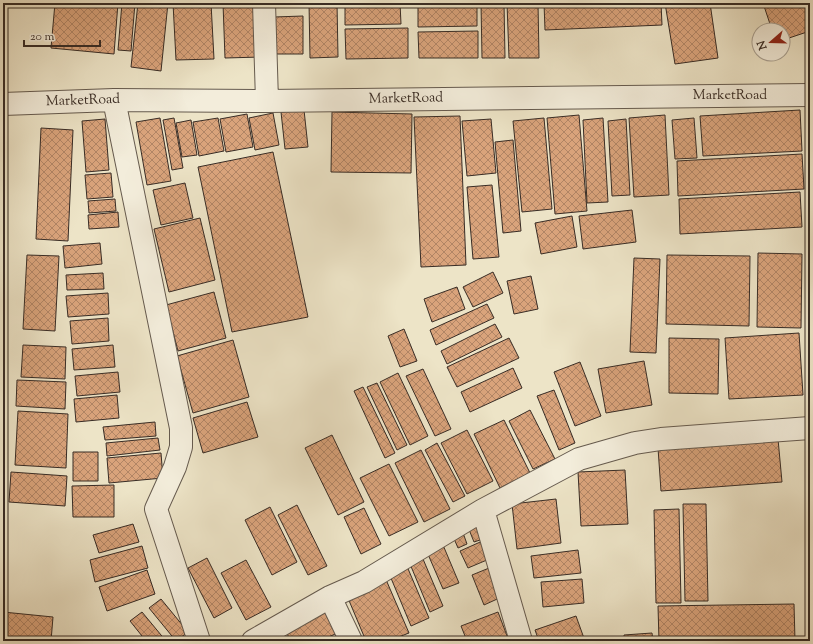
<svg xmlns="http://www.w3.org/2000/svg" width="813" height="644" font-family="'Sorts Mill Goudy',serif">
  <defs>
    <pattern id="building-cross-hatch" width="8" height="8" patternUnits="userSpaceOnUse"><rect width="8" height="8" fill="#d9a37b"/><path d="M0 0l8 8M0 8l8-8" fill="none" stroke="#b18565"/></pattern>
  </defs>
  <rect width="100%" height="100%" fill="#ede4c7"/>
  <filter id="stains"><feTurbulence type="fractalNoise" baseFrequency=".005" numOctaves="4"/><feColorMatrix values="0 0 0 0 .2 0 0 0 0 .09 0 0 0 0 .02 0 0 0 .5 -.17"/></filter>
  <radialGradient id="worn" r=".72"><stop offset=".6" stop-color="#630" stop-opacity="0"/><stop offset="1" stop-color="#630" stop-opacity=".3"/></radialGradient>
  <path fill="url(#building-cross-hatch)" stroke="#382c25" d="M55,3H118L114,54L51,48Z
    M122,3H135L131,51L118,50Z
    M138,3H168L161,71L131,67Z
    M173,3H211L214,59L176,60Z
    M223,3H258L261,57L225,58Z
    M274,3H302V7H274Z
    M309,3H337L338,57L310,58Z
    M345,3H400L401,24L345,25Z
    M418,3H477V26L418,27Z
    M481,3H504L505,58H482Z
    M507,3H538L539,58H509Z
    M544,3H661L662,25L545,30Z
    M665,3H710L718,58L675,64Z
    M763,3H810V31L783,40V30H772Z
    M303,16V54H275L274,17Z
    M408,28V58L346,59L345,29Z
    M478,31V58H419L418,32Z
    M304,110L308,147L285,149L281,112Z
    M800,110L802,151L703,156L700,116Z
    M332,112L412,114L411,173L331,172Z
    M273,113L279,145L255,150L249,118Z
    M247,114L253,147L226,152L220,119Z
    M579,115L587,211L555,214L547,118Z
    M665,115L669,195L634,197L629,118Z
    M460,116L466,265L421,267L414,117Z
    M160,118L171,181L147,185L136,122Z
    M174,118L183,168L172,170L163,120Z
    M218,118L224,151L199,156L193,122Z
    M544,118L552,209L522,212L513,121Z
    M603,118L608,202L587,203L583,120Z
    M694,118L697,158L675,159L672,120Z
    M105,119L109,170L86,172L82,121Z
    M491,119L496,173L467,176L462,121Z
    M626,119L630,195L612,196L608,121Z
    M191,120L197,155L182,157L176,123Z
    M41,128L73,130L68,241L36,239Z
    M513,140L521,231L503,233L495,142Z
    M273,152L308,317L232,332L198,167Z
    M802,154L804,189L678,196L677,161Z
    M111,173L113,197L87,199L85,175Z
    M185,183L193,218L161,225L153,190Z
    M492,185L499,257L473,259L467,187Z
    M800,192L802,227L680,234L679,199Z
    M115,199L116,211L89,213L88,201Z
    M632,210L636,242L583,249L579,216Z
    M118,212L119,227L89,229L88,215Z
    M572,216L577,247L541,254L535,223Z
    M200,218L215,280L169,292L154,229Z
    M100,243L102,264L65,268L63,246Z
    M758,253L802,254L801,328L757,327Z
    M27,255L59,256L55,331L23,329Z
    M667,255L750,256L749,326L666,324Z
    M634,258L660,259L656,353L630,352Z
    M493,272L503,293L473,307L463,287Z
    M103,273L104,289L67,290L66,275Z
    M531,276L538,309L514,314L507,281Z
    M457,287L465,309L432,322L424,299Z
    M214,292L226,338L178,351L166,305Z
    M108,293L109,314L68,317L66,296Z
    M487,304L494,318L436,345L430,330Z
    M108,318L109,341L72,344L70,321Z
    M495,324L502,337L447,364L441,351Z
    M404,329L417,361L400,367L388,336Z
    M799,333L803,395L729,399L725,338Z
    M509,338L519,358L457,387L447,367Z
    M669,338L719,339L718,394L669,393Z
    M233,340L249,397L193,413L177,356Z
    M23,345L66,347L65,379L21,377Z
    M113,345L115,367L74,370L72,349Z
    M644,361L652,405L606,413L598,369Z
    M580,362L601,416L575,426L554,372Z
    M513,368L522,388L470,412L461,392Z
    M423,369L451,429L435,436L406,376Z
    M118,372L120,392L77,396L75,376Z
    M398,373L428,436L410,445L380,382Z
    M17,380L66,382L65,409L16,406Z
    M377,383L407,445L397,450L367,387Z
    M363,387L395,453L385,458L354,391Z
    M554,390L575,443L559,450L537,396Z
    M117,395L119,418L76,422L74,399Z
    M247,402L258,437L203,453L193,418Z
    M530,410L555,459L533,469L509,421Z
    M18,411L68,414L66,468L15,465Z
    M504,420L530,473L500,488L474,434Z
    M155,422L156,436L105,440L103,427Z
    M467,430L493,481L467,494L441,443Z
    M332,435L364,502L338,515L305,448Z
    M158,438L160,450L107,456L106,443Z
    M778,439L782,482L661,491L658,448Z
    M437,443L465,496L453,502L425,450Z
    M421,450L450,509L424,522L395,463Z
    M73,452H98V481H73Z
    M161,453L163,478L109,483L107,458Z
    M389,464L418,522L389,536L360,478Z
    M625,470L628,524L581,526L578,472Z
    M11,472L67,476L65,506L9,502Z
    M114,485V517H73L72,486Z
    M556,499L561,543L517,549L512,504Z
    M683,504H706L708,601H685Z
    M297,505L327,566L308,575L278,515Z
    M270,507L297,562L272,575L245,520Z
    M364,508L381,544L361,554L344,517Z
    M679,509L681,603H656L654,510Z
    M479,522L486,538L474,542L468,527Z
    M133,524L139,542L99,553L93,535Z
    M462,530L467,544L458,548L452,534Z
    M487,539L494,557L468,568L460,551Z
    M443,545L459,583L443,589L427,552Z
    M142,546L148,568L95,582L90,560Z
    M578,550L581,573L534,578L531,556Z
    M207,558L232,608L214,618L188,568Z
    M423,559L443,606L430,612L410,564Z
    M246,560L271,607L246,620L221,573Z
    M406,564L429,618L411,626L388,571Z
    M494,566L506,595L484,605L472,575Z
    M147,570L155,594L107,611L99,587Z
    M384,575L409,633L388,641H366L345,591Z
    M582,579L584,603L543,607L541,582Z
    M161,599L188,632L176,641L149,608Z
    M794,604L795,641H659L658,606Z
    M329,606L340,632L319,641H290L284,625Z
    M3,612L53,617L51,641H3Z
    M142,612L166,641H146L130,621Z
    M498,612L509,641H467L461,626Z
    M576,616L585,641H539L535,630Z
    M652,633L653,641H624V635Z"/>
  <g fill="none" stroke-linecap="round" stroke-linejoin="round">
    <g stroke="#655a4e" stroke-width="24">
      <path id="minor" d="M264,3L267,101
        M114,100L181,428V447L175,467L156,509L199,641
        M3,104L114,100L267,101L810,95
        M483,510L521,641
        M330,597L351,641
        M253,641L330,597L364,582L483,510L579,459L635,443L661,439L810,428"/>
    </g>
    <use href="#minor" stroke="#f3eddb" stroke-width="22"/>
  </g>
  <g text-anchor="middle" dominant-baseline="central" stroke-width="3" stroke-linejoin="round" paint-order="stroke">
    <g font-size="14" fill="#382c25" stroke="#f3eddb">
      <text x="730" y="96">MarketRoad</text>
      <text transform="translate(406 99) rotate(-1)">MarketRoad</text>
      <text transform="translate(83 101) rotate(-2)">MarketRoad</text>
    </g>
  </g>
  <rect width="813" height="644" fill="none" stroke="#ede4c7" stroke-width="16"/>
  <rect x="4" y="4" width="805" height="636" fill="none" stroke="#382c25" stroke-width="2"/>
  <rect x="8" y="8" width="797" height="628" fill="none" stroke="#382c25"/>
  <g transform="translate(771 42) rotate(250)"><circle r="19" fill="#f3eddb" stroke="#a8a092"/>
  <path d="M0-3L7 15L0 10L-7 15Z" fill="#8f2418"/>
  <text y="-6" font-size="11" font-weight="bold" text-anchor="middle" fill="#382c25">N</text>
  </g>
  <path d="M24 40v6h76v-6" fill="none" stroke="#382c25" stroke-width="2"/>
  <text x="30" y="40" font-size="12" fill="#382c25" stroke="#f3eddb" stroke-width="3" paint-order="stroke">20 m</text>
  <rect width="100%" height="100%" filter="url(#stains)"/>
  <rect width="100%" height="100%" fill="url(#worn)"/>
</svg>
